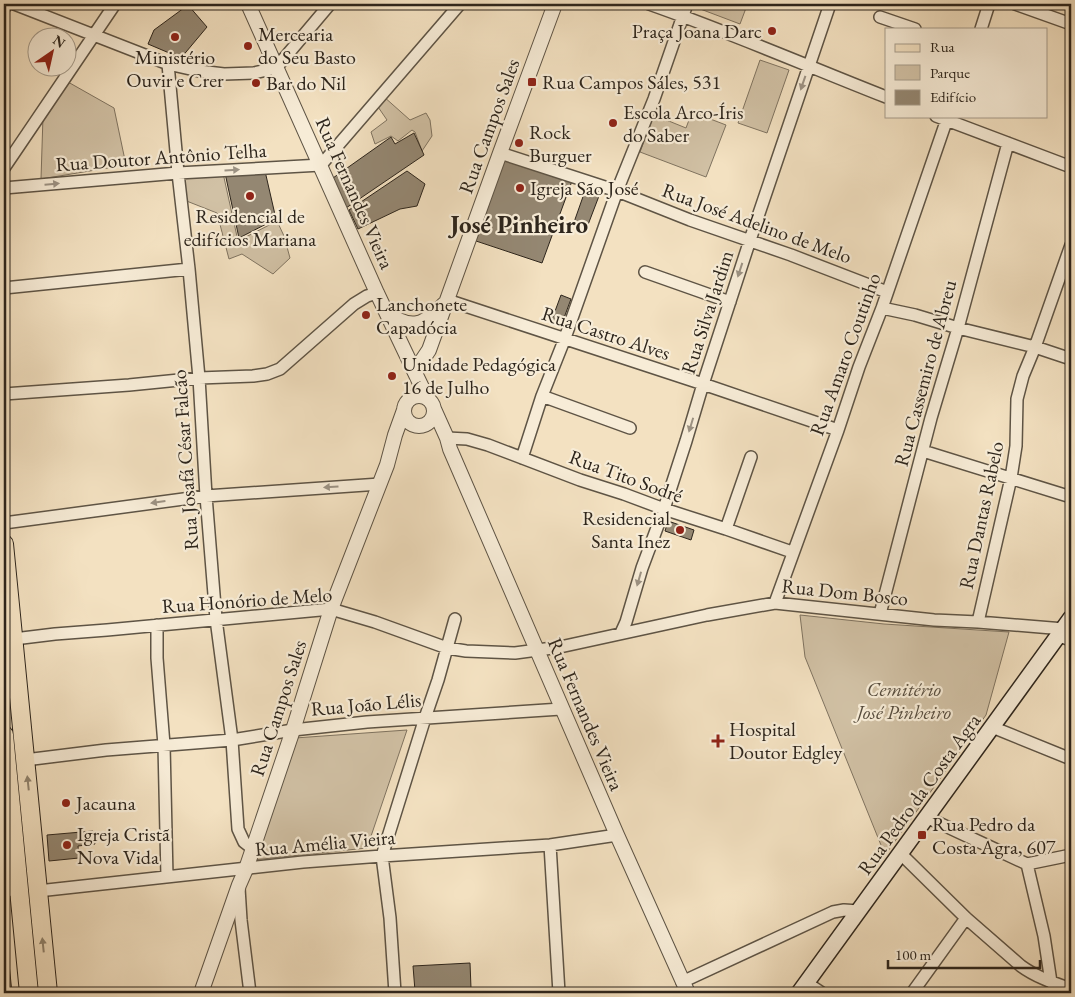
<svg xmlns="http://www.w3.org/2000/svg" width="1075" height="997" font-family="'EB Garamond',serif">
  <rect width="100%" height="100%" fill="#f3e1c1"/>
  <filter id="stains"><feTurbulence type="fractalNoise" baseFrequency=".004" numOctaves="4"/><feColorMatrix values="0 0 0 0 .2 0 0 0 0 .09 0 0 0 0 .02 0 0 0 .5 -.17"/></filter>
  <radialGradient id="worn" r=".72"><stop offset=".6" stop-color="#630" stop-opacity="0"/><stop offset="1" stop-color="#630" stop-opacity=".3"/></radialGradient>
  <path fill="#d1c1a5" stroke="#7f7360" d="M696,4H703L710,6L711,4H740V5L746,8L740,24L695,7Z
    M760,60L789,70L767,133L738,123Z
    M68,82L114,108L126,165L41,179L43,116Z
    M383,96L410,120L426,113L430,120L432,136L422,151L415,132L412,130L398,141L391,136L375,144L371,132L387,120L376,104Z
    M692,112L726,125L706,177L640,152L654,115L686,128Z
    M223,173L238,241L277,221L284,236L290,258L273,274L242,254L229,259L217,213L184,200L181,175Z
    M800,615L884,624L1009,632L986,715L885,855L805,657Z
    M407,730L367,848L253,860L295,738Z"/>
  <path fill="#948772" stroke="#2d251c" d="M188,5L207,27L181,58L148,44L154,30Z
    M414,133L424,155L346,208L333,178L391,137L395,144Z
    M503,157L572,181L542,263L473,240Z
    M265,171L276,219L239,238L225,173Z
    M407,171L425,184L417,206L400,209L358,229L349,210Z
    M585,191L599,196L586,230L573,225Z
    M561,295L571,299L561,326L551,322Z
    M668,521L694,530L691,540L665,531Z
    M93,831L95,844L78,846L79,858L49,861L47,835Z
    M4,944H7L12,993H4Z
    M470,963L471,988L415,991L413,966Z"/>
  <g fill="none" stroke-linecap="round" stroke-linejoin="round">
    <g stroke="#5e5445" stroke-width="14">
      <path id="minor" d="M14,4L168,64L199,71L224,74L254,73L276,68L330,4
        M649,4C729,32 807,66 886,97
        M1015,4L1071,24
        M4,9L6,4
        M880,17L915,29
        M981,29L989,4
        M168,64L178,173L189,269L199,378L206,496L216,619L232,740L238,829L244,842L253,849
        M936,116L1071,167
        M500,153L617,191L690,220L791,255L887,292
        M4,168L115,4
        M4,188L178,173L321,165L460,4
        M645,272L730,302
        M4,288L189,269
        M447,300L703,384L838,430
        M882,308L915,315L958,328L1035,347L1071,359
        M4,394L129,385L199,378L253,376L267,374L280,369L354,304L367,296L377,293
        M542,396L630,428
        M447,438L467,439L488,445L580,480L624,494L664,509L726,529L792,552
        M923,451L1071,497
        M522,458L542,396L565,338L617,191L654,99L687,4
        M4,523L206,496L380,484
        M726,529L751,457
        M775,603L838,430L859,367L882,308L948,116
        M880,614L931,418L958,328L1008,143
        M978,622L1011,478L1016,446L1017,399L1023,376L1035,347L1071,245
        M157,625V658L164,745L167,877
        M621,633L626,622L642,568L664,509L686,441L703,384L750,240L830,4
        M1059,636L1071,640
        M14,639L55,634L107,630L331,609L375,622L447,648L466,651L515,653L560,647L707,615L775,603L934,620L978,622L1064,629
        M992,727L1071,759
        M25,760L106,750L232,740L293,730L367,722L561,709
        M926,817L1027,864
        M550,845L559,993
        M900,853L966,918L1021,966C1036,977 1054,983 1071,989
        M1027,864L1044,936L1051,982
        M1027,864L1071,855
        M239,888L241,920L250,993
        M4,891L19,889
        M38,891L303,862L382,856L550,845L617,835
        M682,982L833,912L844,910L859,911
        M807,983L822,993
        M395,993L390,918L382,856L425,718L438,680L455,619
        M912,993L966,918"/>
    </g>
    <g stroke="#5e5445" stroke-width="16">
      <path id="tertiary" d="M248,4L377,293L427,398
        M387,313C412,331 424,325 444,304
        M415,371L429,350L447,300L500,153L555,4
        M404 411a15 15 0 1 1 30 0a15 15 0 1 1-30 0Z
        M434,409L447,438L450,449L617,835L688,993
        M201,993L239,885L246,869L293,730L331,609L387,465L395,435L404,410"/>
    </g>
    <g stroke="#2d251c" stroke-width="18">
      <path id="secondary" d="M799,993L1071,618"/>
    </g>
    <g stroke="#2d251c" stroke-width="20">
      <path id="primary" d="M4,544L48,993
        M4,735L29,993"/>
    </g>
    <use href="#minor" stroke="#f7ecd7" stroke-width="11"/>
    <use href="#tertiary" stroke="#f7ecd7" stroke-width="14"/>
    <use href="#secondary" stroke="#f7ecd7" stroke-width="15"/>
    <use href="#primary" stroke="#f3e1c1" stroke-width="18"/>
  </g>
  <defs><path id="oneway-solid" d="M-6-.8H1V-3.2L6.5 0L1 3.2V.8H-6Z" transform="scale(1.25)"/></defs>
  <g fill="#9c9283">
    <use href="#oneway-solid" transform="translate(803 83) rotate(109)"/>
    <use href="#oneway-solid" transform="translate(232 170) rotate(-3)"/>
    <use href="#oneway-solid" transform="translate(52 184) rotate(-5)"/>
    <use href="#oneway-solid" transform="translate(740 270) rotate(108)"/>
    <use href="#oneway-solid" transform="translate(691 425) rotate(107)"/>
    <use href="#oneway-solid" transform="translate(331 487) rotate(176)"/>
    <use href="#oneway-solid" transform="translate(158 502) rotate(172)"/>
    <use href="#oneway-solid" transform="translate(639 579) rotate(106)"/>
  </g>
  <g fill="#90836e">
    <use href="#oneway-solid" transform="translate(28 783) rotate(-96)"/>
    <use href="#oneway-solid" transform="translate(43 945) rotate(-96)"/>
  </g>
  <g fill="#8f2418" stroke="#f7ecd7" stroke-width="2">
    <circle cx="772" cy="31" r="5"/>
    <circle cx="175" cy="37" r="5"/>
    <circle cx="248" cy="46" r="5"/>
    <rect x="527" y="77" width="10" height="10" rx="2.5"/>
    <circle cx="256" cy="83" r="5"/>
    <circle cx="613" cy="123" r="5"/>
    <circle cx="519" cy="143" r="5"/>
    <circle cx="520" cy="188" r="5"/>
    <circle cx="250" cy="196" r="5"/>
    <circle cx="366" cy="315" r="5"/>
    <circle cx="392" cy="376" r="5"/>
    <circle cx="680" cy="530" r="5"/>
    <path d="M715.5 733.5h5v5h5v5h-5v5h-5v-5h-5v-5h5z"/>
    <circle cx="66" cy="803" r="5"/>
    <rect x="917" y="830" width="10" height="10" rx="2.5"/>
    <circle cx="67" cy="845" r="5"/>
  </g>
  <g text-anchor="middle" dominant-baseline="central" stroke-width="4.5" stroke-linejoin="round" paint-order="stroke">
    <g font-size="20" fill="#2d251c" stroke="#f7ecd7" text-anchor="start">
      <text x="762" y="31" text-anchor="end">Praça Joana Darc</text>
      <text x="258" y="34">Mercearia<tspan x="258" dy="23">do Seu Basto</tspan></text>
      <text x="175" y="57" text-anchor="middle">Ministério<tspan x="175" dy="23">Ouvir e Crer</tspan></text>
      <text x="542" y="82">Rua Campos Sáles, 531</text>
      <text x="266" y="83">Bar do Nil</text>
      <text x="623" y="112">Escola Arco-Íris<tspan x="623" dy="23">do Saber</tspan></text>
      <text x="529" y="132">Rock<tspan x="529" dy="23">Burguer</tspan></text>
      <text x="530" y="188">Igreja São José</text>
      <text x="250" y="216" text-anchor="middle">Residencial de<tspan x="250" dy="23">edifícios Mariana</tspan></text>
      <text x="376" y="304">Lanchonete<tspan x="376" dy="23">Capadócia</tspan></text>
      <text x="402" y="364">Unidade Pedagógica<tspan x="402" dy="23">16 de Julho</tspan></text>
      <text x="670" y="518" text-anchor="end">Residencial<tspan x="670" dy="23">Santa Inez</tspan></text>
      <text x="729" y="729">Hospital<tspan x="729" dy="23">Doutor Edgley</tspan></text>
      <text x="76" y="803">Jacauna</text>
      <text x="932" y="824">Rua Pedro da<tspan x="932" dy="23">Costa Agra, 607</tspan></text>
      <text x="77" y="834">Igreja Cristã<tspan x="77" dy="23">Nova Vida</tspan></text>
    </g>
    <g font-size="20" fill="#2d251c" stroke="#f7ecd7">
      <text transform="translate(489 126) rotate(-70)">Rua Campos Sales</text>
      <text transform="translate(161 157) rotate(-4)">Rua Doutor Antônio Telha</text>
      <text transform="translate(355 193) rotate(66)">Rua Fernandes Vieira</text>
      <text transform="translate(757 223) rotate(20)">Rua José Adelino de Melo</text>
      <text transform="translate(707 312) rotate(-72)">Rua Silva Jardim</text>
      <text transform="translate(606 333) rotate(18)">Rua Castro Alves</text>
      <text transform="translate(845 354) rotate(-70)">Rua Amaro Coutinho</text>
      <text transform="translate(925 373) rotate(-75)">Rua Cassemiro de Abreu</text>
      <text transform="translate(185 460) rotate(-94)">Rua Josafá César Falcão</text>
      <text transform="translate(626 476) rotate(20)">Rua Tito Sodré</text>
      <text transform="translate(981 515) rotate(-78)">Rua Dantas Rabelo</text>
      <text transform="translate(845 592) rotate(6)">Rua Dom Bosco</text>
      <text transform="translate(247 600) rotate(-4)">Rua Honório de Melo</text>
      <text transform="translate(366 704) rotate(-5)">Rua João Lélis</text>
      <text transform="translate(278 708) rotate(-72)">Rua Campos Sales</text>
      <text transform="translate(586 714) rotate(67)">Rua Fernandes Vieira</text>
      <text transform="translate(919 794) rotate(-54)">Rua Pedro da Costa Agra</text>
      <text transform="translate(325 843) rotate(-5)">Rua Amélia Vieira</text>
    </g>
    <g font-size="20" font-style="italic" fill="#564c3e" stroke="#f7ecd7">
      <text x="904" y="689">Cemitério<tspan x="904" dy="23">José Pinheiro</tspan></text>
    </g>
    <g font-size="25" font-weight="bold" fill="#2d251c" stroke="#f7ecd7">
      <text x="519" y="224">José Pinheiro</text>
    </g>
  </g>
  <rect width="1075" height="997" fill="none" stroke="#f3e1c1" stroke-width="20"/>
  <rect x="5" y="5" width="1065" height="987" fill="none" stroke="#2d251c" stroke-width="2.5"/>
  <rect x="10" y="10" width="1055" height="977" fill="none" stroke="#2d251c"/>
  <rect x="885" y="28" width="162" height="90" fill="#f7ecd7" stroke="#a69c8c"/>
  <rect x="895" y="44" width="25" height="8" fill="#f3e1c1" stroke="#a69c8c"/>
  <text x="930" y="52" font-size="15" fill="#2d251c">Rua</text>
  <rect x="895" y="65" width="25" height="15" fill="#d1c1a5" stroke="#a69c8c"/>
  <text x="930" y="78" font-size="15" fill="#2d251c">Parque</text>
  <rect x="895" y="90" width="25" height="15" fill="#948772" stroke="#a69c8c"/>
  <text x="930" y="102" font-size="15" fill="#2d251c">Edifício</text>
  <g transform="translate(52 52) rotate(34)"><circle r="24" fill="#f7ecd7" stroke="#a69c8c"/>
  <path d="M0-4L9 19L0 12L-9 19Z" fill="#8f2418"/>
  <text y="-8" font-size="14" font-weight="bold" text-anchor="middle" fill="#2d251c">N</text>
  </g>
  <path d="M888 960v8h152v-8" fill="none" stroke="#2d251c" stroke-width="2.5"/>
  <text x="895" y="960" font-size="15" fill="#2d251c" stroke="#f7ecd7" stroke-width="4" paint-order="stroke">100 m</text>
  <rect width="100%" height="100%" filter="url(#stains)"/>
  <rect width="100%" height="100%" fill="url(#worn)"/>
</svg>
